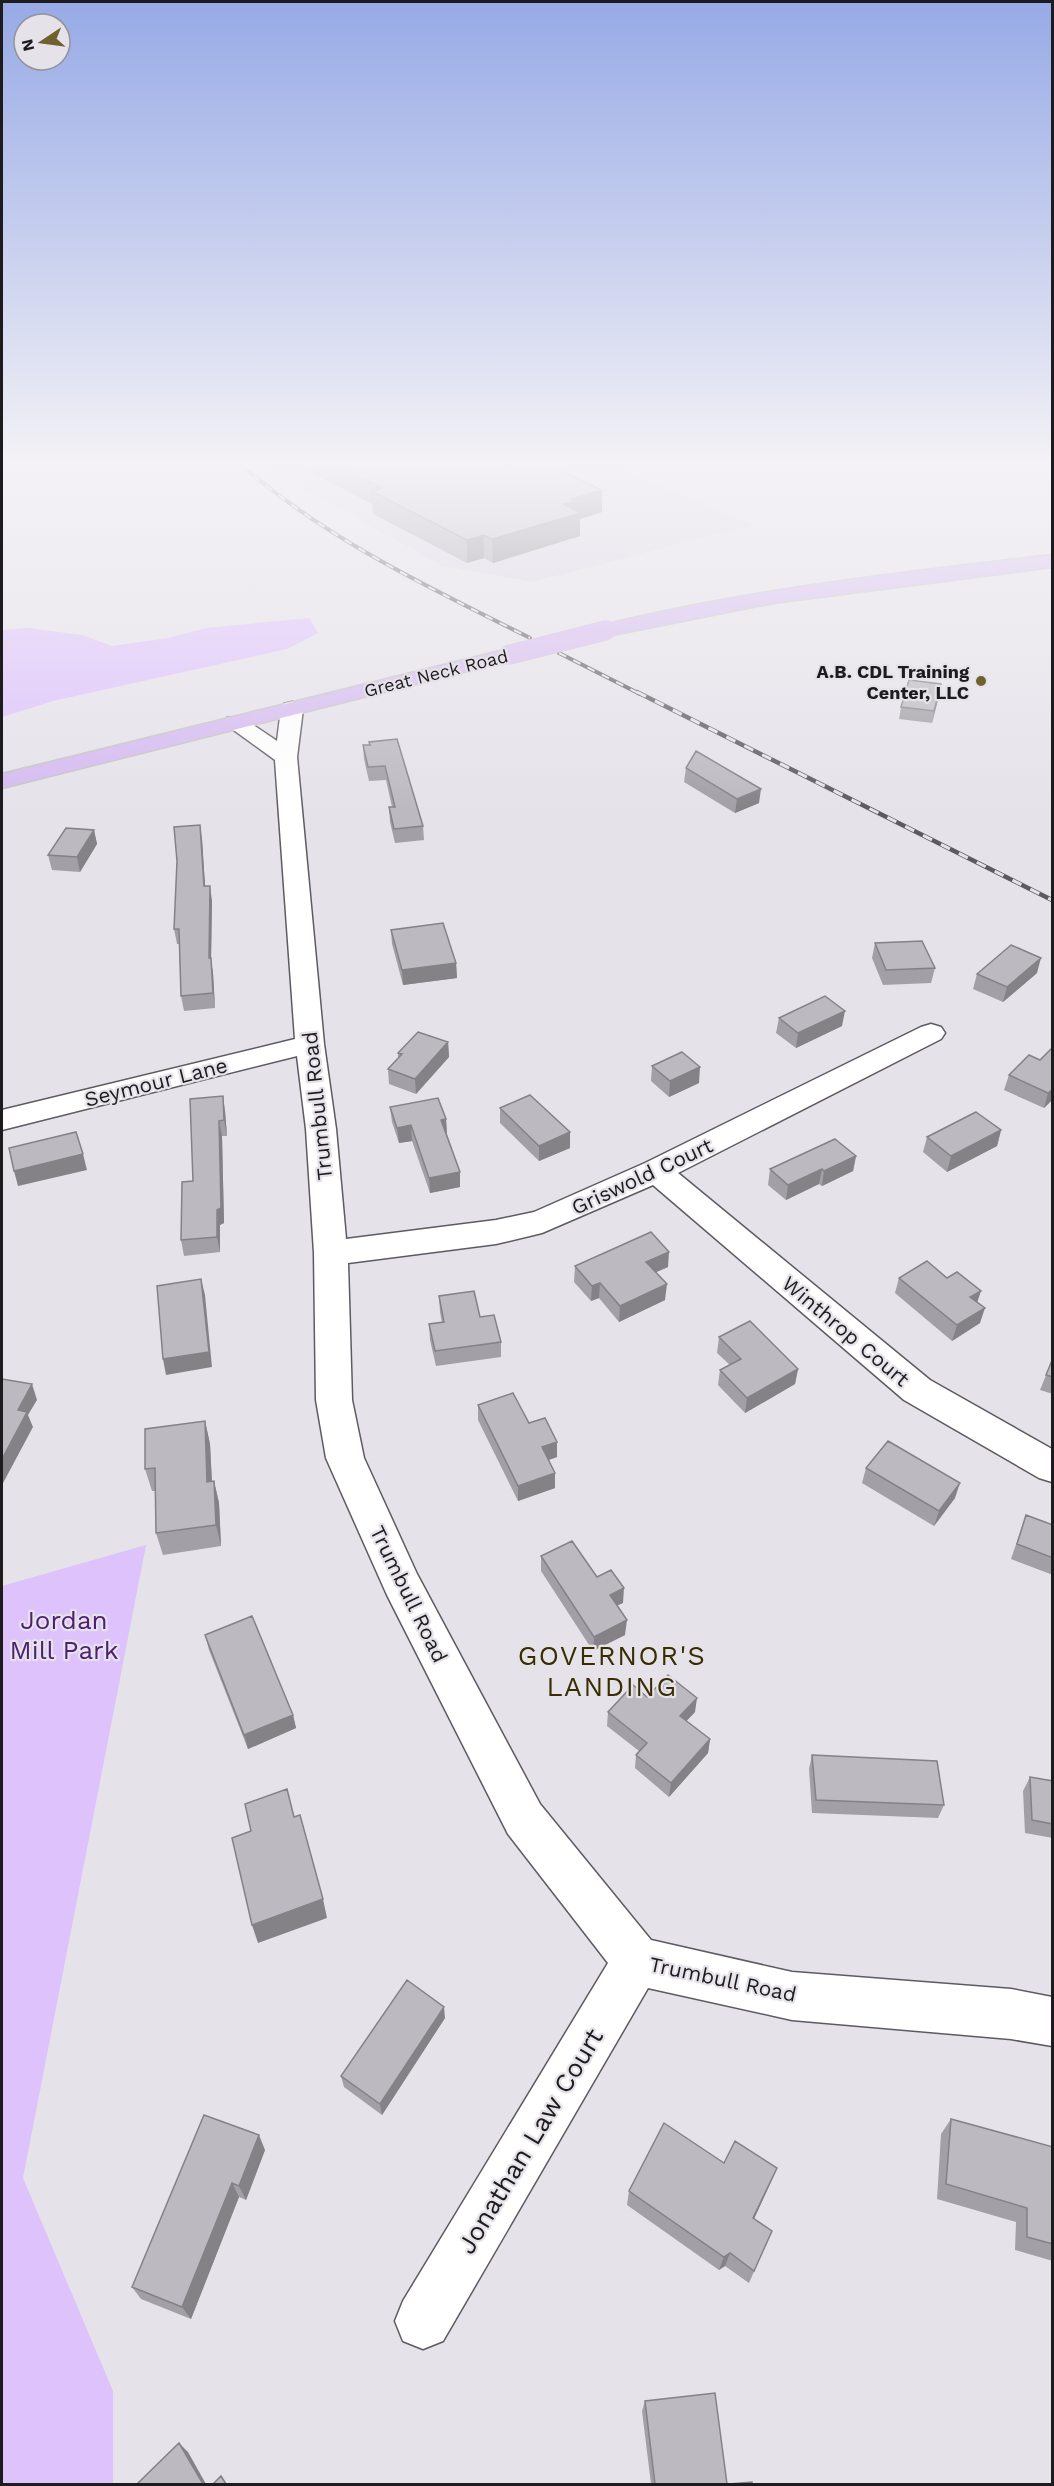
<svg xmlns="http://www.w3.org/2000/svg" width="1054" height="2486" font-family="'Work Sans',sans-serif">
  <rect width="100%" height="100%" fill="#e6e2ea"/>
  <path fill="#dbd4e3" d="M268,465H612L753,525L532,582L442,566L300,486Z"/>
  <path fill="#ddc2fc" d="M309,618L318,633L287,649L53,701L2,717V630L28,628L82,635L112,646L168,638L206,628Z
    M146,1545L23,2178L113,2391V2484H2V1586Z"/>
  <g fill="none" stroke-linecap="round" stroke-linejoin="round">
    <g stroke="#5e5a62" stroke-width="3">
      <path id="minor" d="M292,702L300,704L303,709L297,757L324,1044L336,1129L346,1239L496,1220L534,1212L645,1163L921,1027L931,1024L941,1027L945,1033L941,1039L678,1173L930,1380L1052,1449V1482L1039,1478L904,1400L653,1185L542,1233L496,1244L348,1263L352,1400L364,1458L417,1574L540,1804L651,1940L792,1972L1011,1989L1052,1997V2046L1011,2039L792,2020L648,1988L443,2341L423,2349L403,2341L395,2321L403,2301L608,1963L508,1834L387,1595L326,1458L316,1400L314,1253L306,1129L297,1056L2,1130V1110L295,1039L275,760L224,723L227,718H243L277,741L281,709L284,704Z"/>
    </g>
    <g stroke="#c4c4c4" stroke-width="3">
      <path id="major" d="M1052,555V567L773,603L607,636L600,634L597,630L600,626C748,589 901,573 1052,555Z
        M508,649L515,651L518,655L515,659L2,788V774Z"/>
    </g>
    <use href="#minor" fill="#fff" fill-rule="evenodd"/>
    <use href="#major" fill="#d5baf1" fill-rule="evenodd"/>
    <g stroke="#5d5a5f" stroke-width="4">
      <path id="rail-far1" d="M241,465C328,540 428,587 530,638
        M559,653L640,694"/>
    </g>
    <g stroke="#5d5a5f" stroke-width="4.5">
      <path id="rail" d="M637,692L1052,900"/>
    </g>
    <use href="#rail-far1" stroke="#e6e2ea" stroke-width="2" stroke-dasharray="8" stroke-linecap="butt"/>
    <use href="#rail" stroke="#e6e2ea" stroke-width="3" stroke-dasharray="10" stroke-linecap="butt"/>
    <g stroke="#c4c4c4" stroke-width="20" stroke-linecap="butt">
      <path id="major-bridge" d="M508,655L607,630"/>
    </g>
    <use href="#major-bridge" stroke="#d5baf1" stroke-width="19"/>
  </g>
  <path fill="#a29fa6" d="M297,465H548L602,512L580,519V536L493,563L484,558L467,563L373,514L372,504Z
    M939,696L932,723L899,719L901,707Z
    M369,742L423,826L424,840L395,843L390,822L389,807H392L386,780L369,781L364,759L363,745H369Z
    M686,768L759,803L735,813L684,782Z
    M94,830L97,844L80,872L52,870L48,855Z
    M202,839L205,886L212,901L211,961L213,973L215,1008L184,1011L181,996L179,944H177L174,929Z
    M391,930L456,963L457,978L403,985L392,944Z
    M875,943L935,968L931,983L883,985L872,958Z
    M1037,973L1003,1002L973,989L977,974Z
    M779,1018L842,1026L796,1048L776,1033Z
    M448,1042L449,1057L416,1094L389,1084L388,1069L398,1058V1053Z
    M1053,1047V1099L1044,1108L1004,1090L1009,1075L1040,1060Z
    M652,1066L699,1083L669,1097L651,1081Z
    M190,1099L225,1111L227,1136H222L224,1223L220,1225V1252L184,1256L181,1240L193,1181Z
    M390,1107L446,1119L447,1134L460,1172V1187L430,1193L412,1141L399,1143L392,1122Z
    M500,1108L570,1148L539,1161L500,1123Z
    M1001,1130L997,1146L947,1172L923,1152L927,1137Z
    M856,1156L853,1171L822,1186L819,1184L786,1200L768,1185L770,1169Z
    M575,1266L668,1267L656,1272L665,1300L619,1322L599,1298L591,1301L574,1282Z
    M899,1278L977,1302L980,1323L952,1341L895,1293Z
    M439,1296L480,1317L501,1342V1357L436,1366L430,1340L429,1324L442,1323L440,1312Z
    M719,1337L798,1369L795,1384L745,1413L718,1385L720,1370L730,1365L717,1353Z
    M1053,1358V1394L1040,1390Z
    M478,1405L529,1423L557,1457L549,1460L555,1488L518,1501L478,1420Z
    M205,1421L210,1444L212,1482L214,1481L219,1503L221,1546L163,1555L156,1533V1491H152L145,1469Z
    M866,1468L955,1498L934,1526L862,1483Z
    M1026,1515L1053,1525V1575L1011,1559Z
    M541,1556L597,1577L623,1603L617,1605L625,1635L593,1651L541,1571Z
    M205,1635L293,1715L296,1728L248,1749L209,1650Z
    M647,1697L695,1712L686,1721L710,1739L708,1753L669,1797L635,1768L636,1755L639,1751L607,1726L608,1712Z
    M812,1755L944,1805L938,1818L812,1813L809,1769Z
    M1030,1777L1053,1781V1838L1025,1833L1023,1791Z
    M445,2018L382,2115L344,2087L341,2076Z
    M204,2115L265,2150L246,2200L239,2197L191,2319L141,2299L132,2287Z
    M951,2119L1053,2147V2261L1015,2250L1016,2222L937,2199L941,2134Z
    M724,2163L777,2168L754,2219L772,2231L749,2283L725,2266L719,2270L627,2205L629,2191Z
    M645,2401L727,2484H651L642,2411Z"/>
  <path fill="#848287" d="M602,490V512L580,519V536L493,563L492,539L571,499Z
    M484,535V558L467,563V540Z
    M941,684L939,696L932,723L934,711Z
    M761,789L759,803L735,813L737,799Z
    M200,825L202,839L206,901L204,886Z
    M94,830L97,844L80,872L77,857Z
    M210,886L212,901L211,961L213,973L215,1008L209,958Z
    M1041,958L1037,973L1003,1002L1007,987Z
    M456,963L457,978L403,985L402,970Z
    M845,1011L842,1026L796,1048L798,1033Z
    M448,1042L449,1057L416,1094L415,1079Z
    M700,1067L699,1083L669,1097L670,1081Z
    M1053,1089V1099L1044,1108L1048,1093Z
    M223,1096L225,1111L227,1136L224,1120Z
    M446,1119L447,1134L441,1120Z
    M219,1121L222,1136L224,1223L220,1225V1252L217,1237Z
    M411,1125L412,1141L399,1143L397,1128Z
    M1001,1130L997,1146L947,1172L951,1156Z
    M570,1132V1148L539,1161V1146Z
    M83,1154L87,1170L18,1186L14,1171Z
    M856,1156L853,1171L822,1186L824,1171Z
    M822,1169L819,1184L786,1200L788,1185Z
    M460,1172V1187L430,1193L429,1178Z
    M669,1252L668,1267L645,1277L646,1262Z
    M201,1279L205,1295L212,1367L166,1375L163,1359Z
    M600,1283L599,1298L591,1301L592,1286Z
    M667,1284L665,1300L619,1322L620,1306Z
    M981,1291L976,1306L970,1297Z
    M985,1308L980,1323L952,1341L957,1325Z
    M798,1369L795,1384L745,1413L747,1398Z
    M32,1384L37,1400L28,1415L33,1427L2,1485V1459L18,1410Z
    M205,1421L210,1444L213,1504L207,1482Z
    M557,1442V1457L542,1462V1447Z
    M555,1473V1488L518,1501V1486Z
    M214,1481L219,1503L221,1546L216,1525Z
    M960,1483L955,1498L934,1526L939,1511Z
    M624,1588L623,1603L609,1609L610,1595Z
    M627,1620L625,1635L593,1651L594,1637Z
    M697,1698L695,1712L678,1730L680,1716Z
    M293,1715L296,1728L248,1749L244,1735Z
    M710,1739L708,1753L669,1797L671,1783Z
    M323,1899L327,1918L258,1943L252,1925Z
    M444,2007L445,2018L382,2115L380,2104Z
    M259,2135L265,2150L246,2200L239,2186Z
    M777,2168L771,2182L748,2232L753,2218Z
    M232,2183L239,2197L191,2319L182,2307Z
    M730,2253L725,2266L719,2270L724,2257Z
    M179,2443L188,2452L206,2484H203Z"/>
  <path fill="#bcb9c1" stroke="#848287" stroke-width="1.5" d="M337,465H548L602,490L571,499L576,501L563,504L580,513L492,539L484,535L467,540L371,491L382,488Z
    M909,680L941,684L934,711L901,707Z
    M397,739L423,826L394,829L389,807H395L385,766L368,767L363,745H370L369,742Z
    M696,751L761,789L737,799L686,768Z
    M200,825L204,886H210L209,958H211L213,993L181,996L179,929H174L177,861L174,827Z
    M66,828L94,830L77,857L48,855Z
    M443,923L456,963L402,970L391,930Z
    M922,941L935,968L886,970L875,943Z
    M1011,945L1041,958L1007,987L977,974Z
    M825,996L845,1011L798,1033L779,1018Z
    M418,1032L448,1042L415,1079L388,1069L402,1054L398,1053Z
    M1053,1047V1089L1048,1093L1009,1075L1029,1055L1040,1060Z
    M682,1052L700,1067L670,1081L652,1066Z
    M530,1095L570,1132L539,1146L500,1108Z
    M223,1096L224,1120L219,1121L221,1208L217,1210V1237L181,1240L182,1182L193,1181L190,1099Z
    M438,1098L446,1119L441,1120L460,1172L429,1178L411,1125L397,1128L390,1107Z
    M976,1112L1001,1130L951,1156L927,1137Z
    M76,1132L83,1154L14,1171L9,1148Z
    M835,1139L856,1156L824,1171L822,1169L788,1185L770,1169Z
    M651,1232L669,1252L646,1262L667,1284L620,1306L600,1283L592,1286L575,1266Z
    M927,1261L947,1278L957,1272L981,1291L970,1297L985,1308L957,1325L899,1278Z
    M201,1279L209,1352L163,1359L157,1286Z
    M474,1291L480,1317L494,1315L501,1342L435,1351L429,1324L444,1322L439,1296Z
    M750,1321L798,1369L747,1398L720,1370L741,1359L719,1337Z
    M1053,1358V1377L1046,1375Z
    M2,1379L32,1384L18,1410L27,1412L2,1459Z
    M513,1393L529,1423L545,1418L557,1442L542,1447L555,1473L518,1486L478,1405Z
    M205,1421L207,1482L214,1481L216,1525L156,1533L155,1468L145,1469V1429Z
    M888,1441L960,1483L939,1511L866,1468Z
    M1026,1515L1053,1525V1558L1017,1544Z
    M572,1541L597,1577L611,1570L624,1588L610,1595L627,1620L594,1637L541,1556Z
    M252,1616L293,1715L244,1735L205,1635Z
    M668,1675L697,1698L680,1716L710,1739L671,1783L636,1755L647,1743L608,1712L633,1685L647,1697Z
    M812,1755L937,1761L944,1805L816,1800Z
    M1030,1777L1053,1781V1824L1032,1820Z
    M287,1789L294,1817L300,1815L323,1899L252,1925L232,1838L251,1831L245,1804Z
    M407,1980L444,2007L380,2104L341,2076Z
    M204,2115L259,2135L239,2186L232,2183L182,2307L132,2287Z
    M951,2119L1053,2147V2244L1027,2237V2208L946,2184Z
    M664,2123L724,2163L735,2141L777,2168L753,2218L772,2231L754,2271L730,2253L724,2257L629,2191Z
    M715,2393L727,2484H655L645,2401Z
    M179,2443L203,2484H137Z
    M221,2476L226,2484H213Z
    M752,2482V2484H729Z"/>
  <linearGradient id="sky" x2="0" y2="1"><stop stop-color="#97aae6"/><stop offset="0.57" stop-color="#f4f2f6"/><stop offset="1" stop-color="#f4f2f6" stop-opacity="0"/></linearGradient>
  <rect width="1054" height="813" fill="url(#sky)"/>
  <circle fill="#6e612e" stroke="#e6e2ea" stroke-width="2" cx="981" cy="681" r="6"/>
  <g text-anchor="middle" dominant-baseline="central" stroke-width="4.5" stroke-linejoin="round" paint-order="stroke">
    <g font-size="18" font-weight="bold" fill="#1d1b1e" stroke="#e6e2ea" text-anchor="end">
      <text x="969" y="671">A.B. CDL Training<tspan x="969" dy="21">Center, LLC</tspan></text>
    </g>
    <g font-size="18" fill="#1d1b1e" stroke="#e6e2ea">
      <text transform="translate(436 673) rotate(-14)">Great Neck Road</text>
    </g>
    <g font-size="21" fill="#1d1b1e" stroke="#e6e2ea">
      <text transform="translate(156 1082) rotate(-14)">Seymour Lane</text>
      <text transform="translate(317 1106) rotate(-96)">Trumbull Road</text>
      <text transform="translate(642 1176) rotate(-25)">Griswold Court</text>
      <text transform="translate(846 1331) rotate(40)">Winthrop Court</text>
      <text transform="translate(409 1594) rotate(64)">Trumbull Road</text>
      <text transform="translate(723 1979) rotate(12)">Trumbull Road</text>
    </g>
    <g font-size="26" fill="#4e2074" stroke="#e6e2ea">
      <text x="64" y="1620">Jordan<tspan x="64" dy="30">Mill Park</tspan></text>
    </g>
    <g font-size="26" fill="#1d1b1e" stroke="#e6e2ea">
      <text transform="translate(530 2141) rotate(-59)">Jonathan Law Court</text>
    </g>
    <g font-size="27" letter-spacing="1.5" fill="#372d01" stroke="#e6e2ea">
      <text x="612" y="1656">GOVERNOR'S<tspan x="612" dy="31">LANDING</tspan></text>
    </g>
  </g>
  <rect width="1054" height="2486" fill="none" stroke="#1d1b1e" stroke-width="6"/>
  <g transform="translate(42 42) rotate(257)"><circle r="28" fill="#e6e2ea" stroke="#969298" stroke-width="1.5"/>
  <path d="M0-4.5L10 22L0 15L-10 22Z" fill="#6e612e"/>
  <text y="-9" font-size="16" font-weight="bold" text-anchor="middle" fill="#1d1b1e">N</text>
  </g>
</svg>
